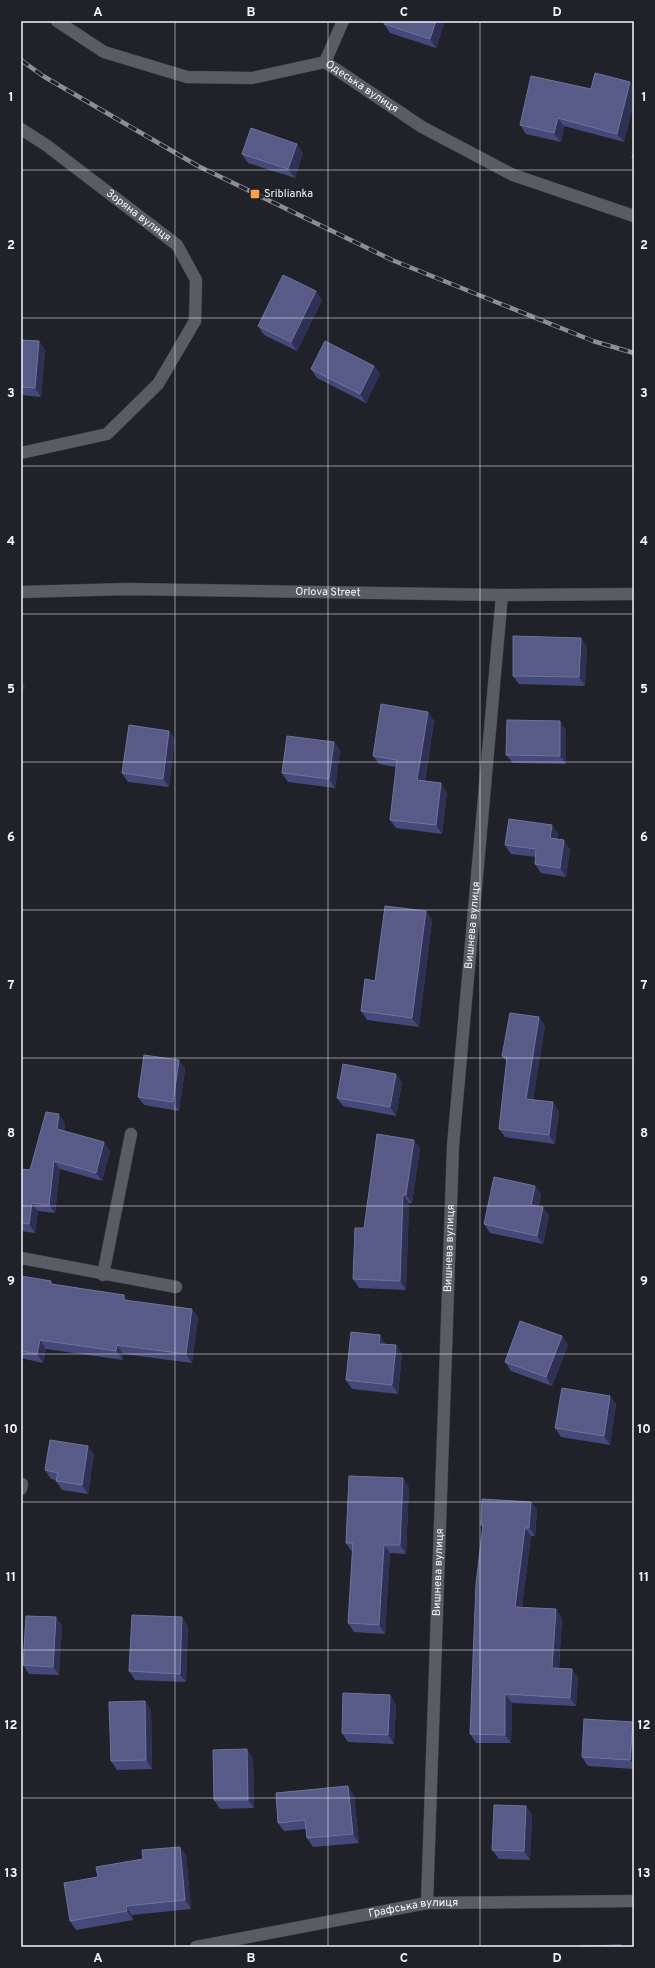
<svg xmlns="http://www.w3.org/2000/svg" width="655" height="1968" font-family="Overpass,sans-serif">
  <rect width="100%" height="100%" fill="#202129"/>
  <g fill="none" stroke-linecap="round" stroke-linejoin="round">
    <g stroke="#3d3e44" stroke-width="13">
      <g id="street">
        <path id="s1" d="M57,21L104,52L187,77L252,78L325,62L422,127L513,175L634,216"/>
        <path d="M325,62L343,21"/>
        <path id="s2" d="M21,129L46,145L177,245L196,280L195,321L158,384L107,434L21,453"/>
        <path id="s3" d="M21,592L127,589L502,595L634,594"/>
        <path d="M21,1258L176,1287"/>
        <path d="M103,1275L131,1134"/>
        <path d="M21,1489L22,1484"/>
        <path id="s4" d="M427,1903L453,1146L502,595"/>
        <path id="s5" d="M196,1947L427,1903L634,1901"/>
      </g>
    </g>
    <use href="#street" stroke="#5a5c64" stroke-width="12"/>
    <g stroke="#8d8d94" stroke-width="4.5">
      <path id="rail" d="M21,60L43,76L198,166L392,260L593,341L634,353"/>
    </g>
    <use href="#rail" stroke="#202129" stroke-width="3" stroke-dasharray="9" stroke-linecap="butt"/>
  </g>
  <path fill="#454979" d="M445,21L436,48L390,33L384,24Z
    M634,88V101L624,142L564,126L561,142L526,134L520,125Z
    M303,153L295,178L248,163L242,154Z
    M316,291L322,300L297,351L264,335L258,326Z
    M21,340L39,341L45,350L41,397L21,395Z
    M374,366L380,374L366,403L317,378L311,369Z
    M587,646L585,686L519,684L513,676Z
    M428,712L434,721L425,781L447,792L442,834L396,828L390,820L396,767L379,764L373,756Z
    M566,730V764L513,763L506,755Z
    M169,731L175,739L169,787L128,782L122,773Z
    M334,742L340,750L335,788L288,782L282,773Z
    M558,833L557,839L570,849L566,877L541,873L535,864L536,857L511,854L505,845Z
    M426,911L432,920L419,1027L367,1020L361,1011Z
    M539,1017L545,1026L533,1100L559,1111L555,1144L505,1137L499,1129L507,1062L502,1056Z
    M179,1060L185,1069L179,1111L144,1105L138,1097Z
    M402,1082L396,1116L343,1106L337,1098Z
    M65,1123L64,1131L110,1151L102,1181L60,1169L55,1213L38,1211L35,1233L21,1231V1169L30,1170Z
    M414,1140L420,1148L412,1203H409L406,1290L359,1288L353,1279Z
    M535,1186L541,1194L539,1206L543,1207L549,1216L543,1244L490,1233L484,1224Z
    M21,1276L54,1284L124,1295L128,1301L192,1309L198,1318L192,1363L123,1354V1360L46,1349L43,1363L21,1358Z
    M562,1336L568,1345L552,1386L511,1371L505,1362Z
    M386,1344L402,1354L398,1394L352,1389L346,1380Z
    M610,1396L616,1404L610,1445L561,1437L555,1428Z
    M94,1454L88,1494L62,1490L56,1481V1480L51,1479L45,1470Z
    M409,1487L406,1554L390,1553L385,1634L354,1632L348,1623L352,1552L346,1543Z
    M531,1502L537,1510L535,1536H531L522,1607L562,1618L559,1668L572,1669L578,1678L576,1706L512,1703L511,1743H476L470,1734L483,1528L481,1525Z
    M56,1617L62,1626L59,1675L29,1674L23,1665Z
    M188,1626L186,1682L135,1680L129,1671Z
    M145,1701L151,1710L152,1769L117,1770L111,1761Z
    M396,1704L394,1744L348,1742L342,1733Z
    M633,1722L634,1723V1769L588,1766L582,1757Z
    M253,1758L254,1808L220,1809L214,1800Z
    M354,1795L359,1843L313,1847L307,1838L306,1829L284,1831L278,1823Z
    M526,1806L532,1815L530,1860L499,1859L492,1850Z
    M186,1855L191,1909L132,1915L133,1920L76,1930L70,1921L98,1877Z"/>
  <path fill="#2e3153" d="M436,21H445L436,48L430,39Z
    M630,82L634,88V101L624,142L617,134Z
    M558,118L564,126L561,142L554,133Z
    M297,144L303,153L295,178L288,169Z
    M316,291L322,300L297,351L291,342Z
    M39,341L45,350L41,397L35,388Z
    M374,366L380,374L366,403L360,394Z
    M581,638L587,646L585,686L579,677Z
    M21,680L25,686L21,695Z
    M428,712L434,721L423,789L417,780Z
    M560,721L566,730V764L560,756Z
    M169,731L175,739L169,787L163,779Z
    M334,742L340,750L335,788L329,779Z
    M441,783L447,792L442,834L436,825Z
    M552,825L558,833L556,847L550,838Z
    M564,840L570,849L566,877L560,868Z
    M426,911L432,920L419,1027L412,1018Z
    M539,1017L545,1026L532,1108L526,1099Z
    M179,1060L185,1069L179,1111L173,1102Z
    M396,1074L402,1082L396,1116L390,1107Z
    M553,1102L559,1111L555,1144L549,1135Z
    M59,1114L65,1123L64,1137L57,1129Z
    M414,1140L420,1148L412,1203L406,1195Z
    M104,1142L110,1151L102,1181L96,1173Z
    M54,1161L60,1169L55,1213L49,1205Z
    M535,1186L541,1194L538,1214L531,1205Z
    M403,1194L409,1203L406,1290L400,1281Z
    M32,1203L38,1211L35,1233L29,1224Z
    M543,1207L549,1216L543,1244L537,1236Z
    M124,1295L130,1304L124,1300Z
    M192,1309L198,1318L192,1363L186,1354Z
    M380,1335L386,1344L385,1352L379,1344Z
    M562,1336L568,1345L552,1386L546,1377Z
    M40,1340L46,1349L43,1363L37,1354Z
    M117,1345L123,1354V1360L116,1351Z
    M396,1345L402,1354L398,1394L392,1385Z
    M610,1396L616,1404L610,1445L604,1436Z
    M88,1446L94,1454L88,1494L82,1485Z
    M403,1478L409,1487L406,1554L400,1545Z
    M531,1502L537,1510L535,1536L529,1528Z
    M525,1528L531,1536L521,1615L515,1607Z
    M384,1545L390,1553L385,1634L379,1625Z
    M556,1609L562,1618L558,1677L552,1668Z
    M56,1617L62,1626L59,1675L53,1667Z
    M182,1617L188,1626L186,1682L180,1674Z
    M572,1669L578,1678L576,1706L570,1698Z
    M505,1694L512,1703L511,1743L505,1735Z
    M390,1695L396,1704L394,1744L388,1735Z
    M145,1701L151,1710L152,1769L146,1760Z
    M633,1722L634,1723V1765L630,1760Z
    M247,1749L253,1758L254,1808L248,1800Z
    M348,1786L354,1795L359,1843L353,1834Z
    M526,1806L532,1815L530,1860L524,1851Z
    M180,1847L186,1855L191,1909L185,1900Z
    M126,1906L132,1915L133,1920L127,1911Z"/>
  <path fill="#585b87" stroke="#707399" d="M385,21H436L430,39L384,24Z
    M595,73L630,82L617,134L558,118L554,133L520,125L531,76L591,89Z
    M251,128L297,144L288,169L242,154Z
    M634,150V158H632Z
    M283,275L316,291L291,342L258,326Z
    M21,340L39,341L35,388L21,387Z
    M325,341L374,366L360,394L311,369Z
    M513,636L581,638L579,677L513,676Z
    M381,704L428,712L417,780L441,783L436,825L390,820L397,760L373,756Z
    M507,720L560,721V756L506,755Z
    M129,725L169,731L163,779L122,773Z
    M287,736L334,742L329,779L282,773Z
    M509,819L552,825L550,838L564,840L560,868L535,864L536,849L505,845Z
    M385,906L426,911L412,1018L361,1011L365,979L375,981Z
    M510,1013L539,1017L526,1099L553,1102L549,1135L499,1129L507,1057L502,1056Z
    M144,1055L179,1060L173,1102L138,1097Z
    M343,1064L396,1074L390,1107L337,1098Z
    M46,1112L59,1114L57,1129L104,1142L96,1173L54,1161L49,1205L32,1203L29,1224L21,1223V1169L30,1170Z
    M377,1134L414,1140L406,1195L403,1194L400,1281L353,1279L355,1228H364Z
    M494,1177L535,1186L531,1205L543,1207L537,1236L484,1224Z
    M21,1276L51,1281V1284L124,1295V1300L192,1309L186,1354L117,1345L116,1351L40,1340L37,1354L21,1351Z
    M520,1321L562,1336L546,1377L505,1362Z
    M351,1332L380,1335L379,1344L396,1345L392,1385L346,1380Z
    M562,1388L610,1396L604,1436L555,1428Z
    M50,1440L88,1446L82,1485L56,1481L58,1473L45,1470Z
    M349,1476L403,1478L400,1545H384L379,1625L348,1623L353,1543H346Z
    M482,1499L531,1502L529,1528H525L515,1607L556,1609L552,1668L572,1669L570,1698L505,1694V1735L470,1734L476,1584L483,1525H481Z
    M132,1615L182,1617L180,1674L129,1671Z
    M26,1616L56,1617L53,1667L23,1665Z
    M343,1693L390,1695L388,1735L342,1733Z
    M145,1701L146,1760L111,1761L109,1702Z
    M584,1719L633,1722L630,1760L582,1757Z
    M247,1749L248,1800H214L213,1750Z
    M348,1786L353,1834L307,1838L305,1820L278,1823L276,1793Z
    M494,1805L526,1806L524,1851L492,1850Z
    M180,1847L185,1900L126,1906L127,1911L70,1921L64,1883L98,1877L96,1867L143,1859L142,1850Z
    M621,1945V1947H580V1946Z"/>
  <path fill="none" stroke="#f4f4fa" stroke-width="1" stroke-opacity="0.55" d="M175,21V1947M328,21V1947M480,21V1947M21,170H634M21,318H634M21,466H634M21,614H634M21,762H634M21,910H634M21,1058H634M21,1206H634M21,1354H634M21,1502H634M21,1650H634M21,1798H634"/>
  <rect fill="#f7a149" stroke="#202129" stroke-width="1.5" x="250" y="189" width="10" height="10" rx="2"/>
  <g text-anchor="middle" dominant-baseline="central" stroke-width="3" stroke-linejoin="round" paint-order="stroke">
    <g font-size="11" fill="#f4f4fa" stroke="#202129">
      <text stroke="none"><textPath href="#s1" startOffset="327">Одеська вулиця</textPath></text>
      <text stroke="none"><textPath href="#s2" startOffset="146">Зоряна вулиця</textPath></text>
      <text stroke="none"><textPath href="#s3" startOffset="307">Orlova Street</textPath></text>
      <text stroke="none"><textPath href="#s4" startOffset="979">Вишнева вулиця</textPath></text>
      <text stroke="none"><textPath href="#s4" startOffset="655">Вишнева вулиця</textPath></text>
      <text stroke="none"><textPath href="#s4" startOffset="331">Вишнева вулиця</textPath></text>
      <text stroke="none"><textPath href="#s5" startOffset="221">Графська вулиця</textPath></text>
    </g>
    <g font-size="11" fill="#f4f4fa" stroke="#202129" text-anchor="start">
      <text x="264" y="194">Sriblianka</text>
    </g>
  </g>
  <rect width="655" height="1968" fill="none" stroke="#202129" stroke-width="44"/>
  <rect x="22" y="22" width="611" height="1924" fill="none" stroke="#f4f4fa" stroke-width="1.5"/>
  <g font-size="13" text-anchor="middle" font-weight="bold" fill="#f4f4fa">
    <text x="98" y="16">A</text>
    <text x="251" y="16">B</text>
    <text x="404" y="16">C</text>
    <text x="557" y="16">D</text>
    <text x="11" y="101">1</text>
    <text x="644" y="101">1</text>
    <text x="11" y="249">2</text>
    <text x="644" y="249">2</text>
    <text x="11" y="397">3</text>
    <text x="644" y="397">3</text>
    <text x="11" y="545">4</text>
    <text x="644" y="545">4</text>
    <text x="11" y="693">5</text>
    <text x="644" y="693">5</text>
    <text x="11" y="841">6</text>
    <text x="644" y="841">6</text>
    <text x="11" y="989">7</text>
    <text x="644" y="989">7</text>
    <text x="11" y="1137">8</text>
    <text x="644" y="1137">8</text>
    <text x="11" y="1285">9</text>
    <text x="644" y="1285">9</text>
    <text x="11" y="1433">10</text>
    <text x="644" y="1433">10</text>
    <text x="11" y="1581">11</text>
    <text x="644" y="1581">11</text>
    <text x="11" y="1729">12</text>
    <text x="644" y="1729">12</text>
    <text x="11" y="1877">13</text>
    <text x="644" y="1877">13</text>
    <text x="98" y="1962">A</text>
    <text x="251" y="1962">B</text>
    <text x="404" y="1962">C</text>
    <text x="557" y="1962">D</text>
  </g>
</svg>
